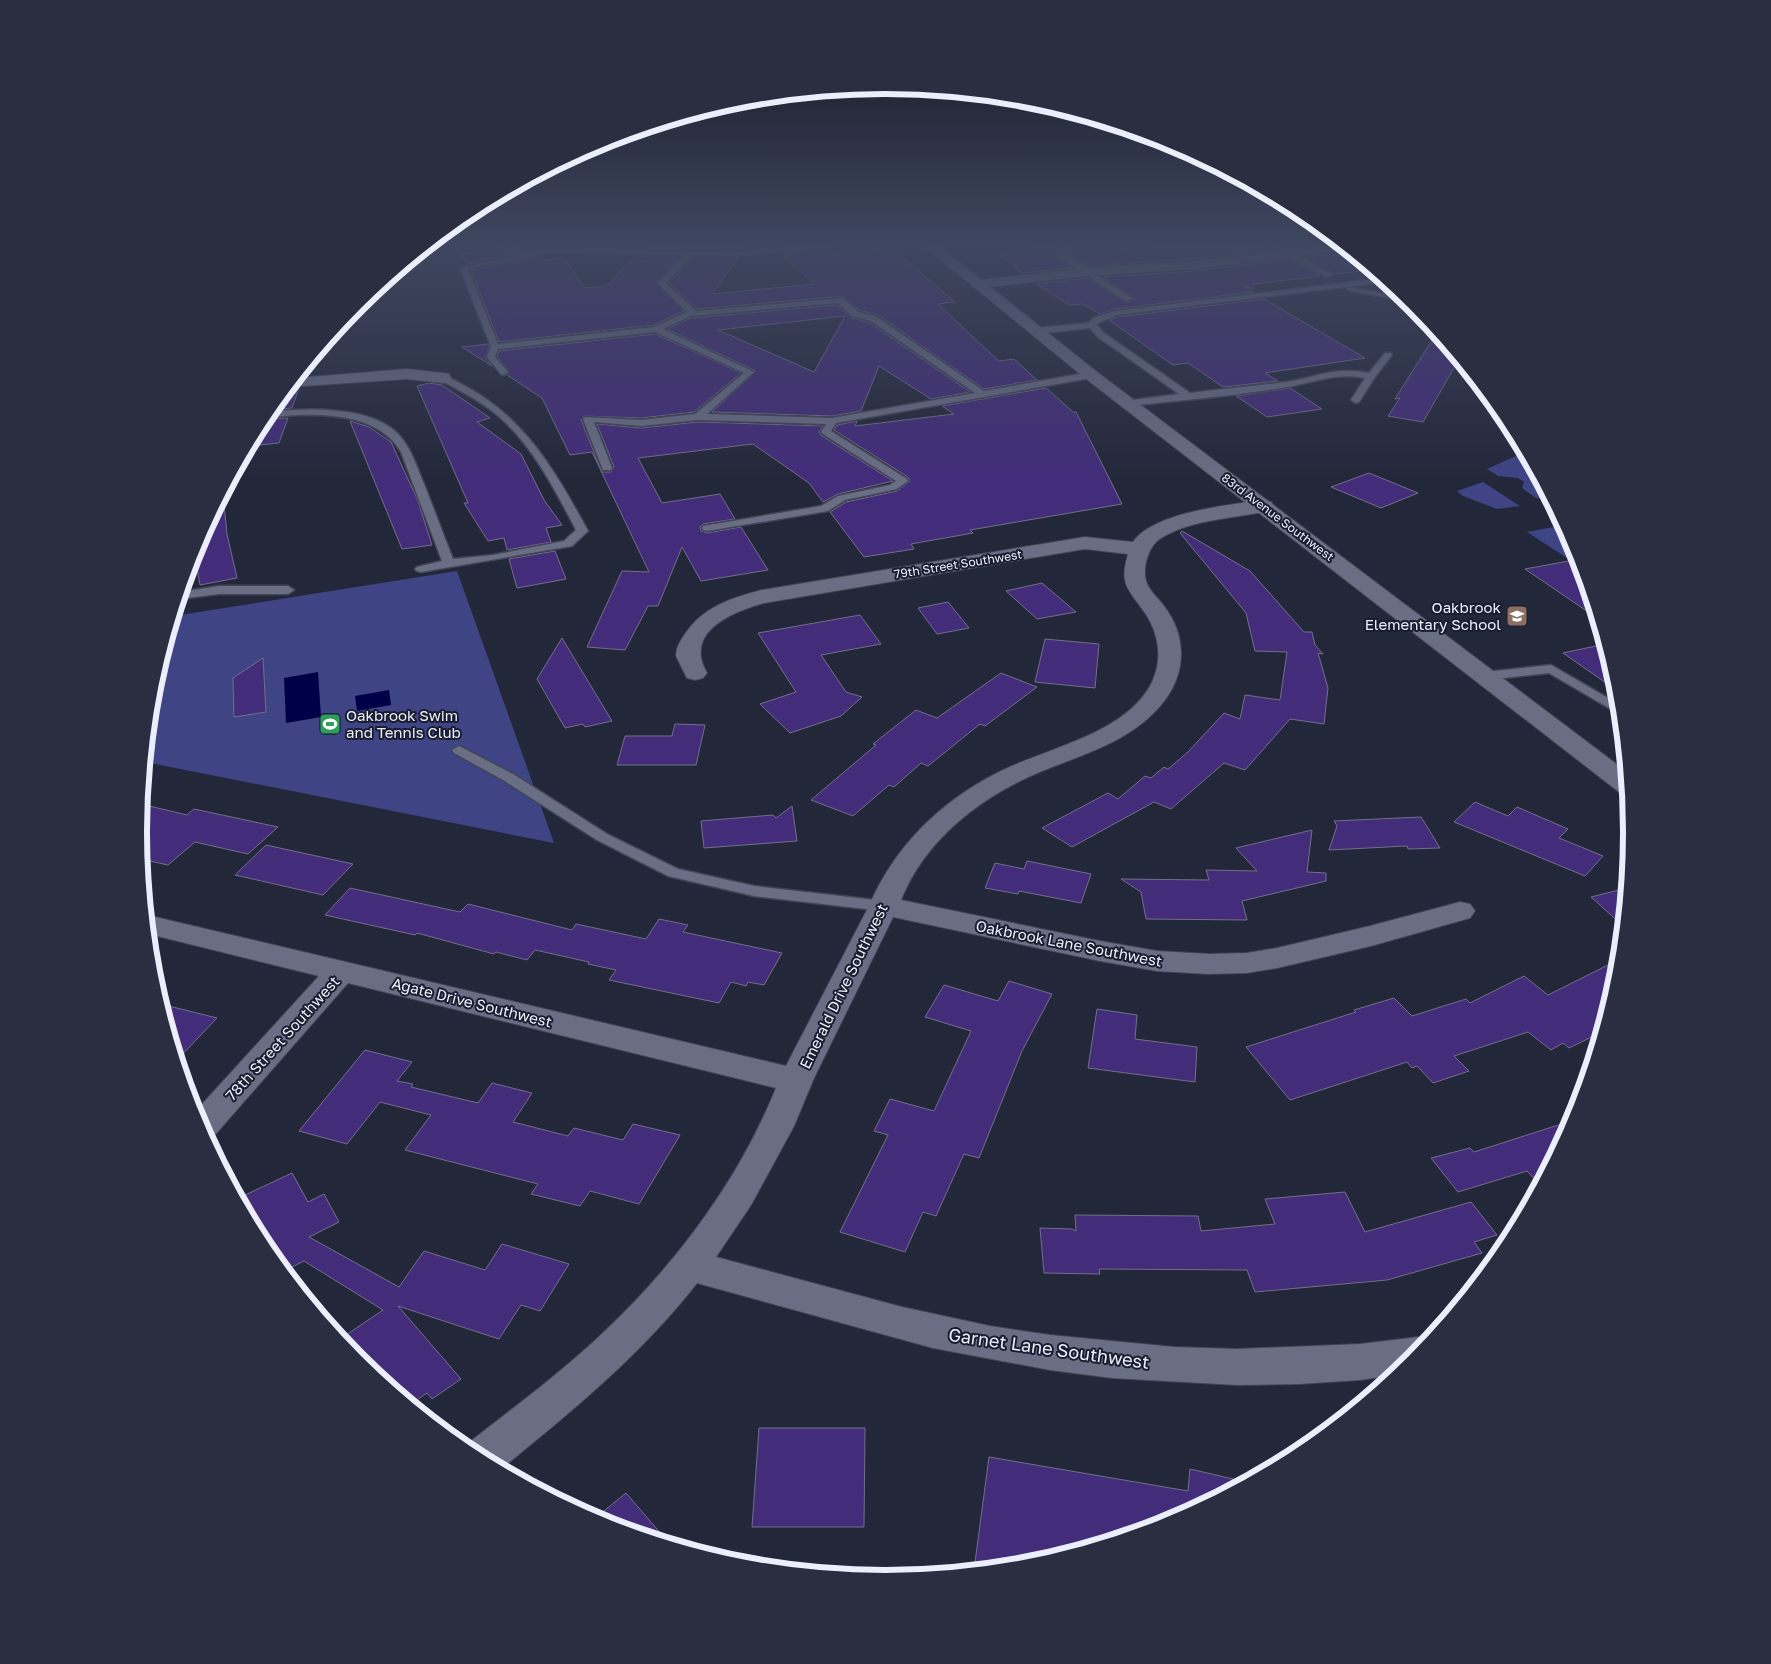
<svg xmlns="http://www.w3.org/2000/svg" width="1771" height="1664" font-family="'Golos Text',sans-serif">
  <rect width="100%" height="100%" fill="#23273a"/>
  <path fill="#3e4484" d="M1516,456L1530,460L1551,500L1536,498L1522,488L1524,482L1518,478L1498,476L1487,469Z
    M1483,482L1520,506L1497,509L1463,496L1457,491Z
    M1559,526L1568,532L1579,556L1567,558L1527,532Z
    M457,571L554,843L145,762L153,686L174,616Z"/>
  <path fill="#000049" d="M318,672L321,717L286,723L284,678Z
    M389,690L391,705L357,711L355,696Z"/>
  <path fill="#432c7a" stroke="#736f87" fill-rule="evenodd" d="M502,246H518L527,251L467,264L462,254Z
    M644,246H747L745,249L729,250L643,248Z
    M1041,246H1047V252L1072,268L1022,273L1014,268H1019L999,254L1011,252L1008,250Z
    M1058,246H1075L1082,251L1176,246H1270L1274,249L1194,259L1087,266Z
    M890,247L955,302L938,304L989,352L999,361L1014,359L1037,380L984,389L878,315L859,310L843,296L697,309L669,283L693,257H739L712,294L814,284L782,254L820,251L821,255Z
    M1335,254L1369,270L1334,274L1305,257Z
    M635,256L680,257L656,283L684,311L654,325L499,342L471,270L537,257L543,260L564,258L585,288L607,286Z
    M1291,259L1320,276L1254,284L1253,289L1243,286L1253,292L1116,309L1100,314L1083,304L1070,305L1036,284L1087,278L1127,303L1135,299L1103,277L1194,271Z
    M1264,299L1365,358L1265,373L1278,381L1223,387L1188,363L1173,365L1109,320L1117,317Z
    M837,305L852,318L870,323L970,392L931,399L879,366L861,411L832,416L712,412L756,371L667,329L691,318ZM845,316L814,372L718,330Z
    M1437,332L1459,359L1423,422L1388,416L1400,398L1395,399Z
    M655,334L741,373L694,412L641,418L584,416L581,420L602,472H611L614,467L597,424L641,428L698,422L823,426L819,432L822,436L893,481L838,494L823,502L809,483L753,444L638,458L662,503L720,494L735,519L703,524L700,527L701,531L707,533L741,527L768,570L701,581L682,547L658,606H648L625,650L587,647L622,571L649,572L592,452L570,455L542,398L507,375L509,371L497,357L499,351Z
    M488,344L489,347L486,358L492,366L462,347Z
    M429,383L442,385L490,418L477,422L521,454L544,500L562,525L546,528L551,542L507,550L504,538L488,541L464,503H468L417,386Z
    M288,388H299L292,408L270,410Z
    M1046,388L1073,412H1076L1122,504L970,530L973,533L911,544L914,549L864,557L830,512L846,502L897,491L910,481L908,477L834,430L837,425L857,421L855,426L954,414L942,406Z
    M1290,388L1322,409L1267,417L1236,396Z
    M288,418L279,443L249,446L264,419Z
    M350,421L369,427L391,442L418,501L432,545L402,549Z
    M1369,473L1418,493L1381,508L1331,487Z
    M223,494L227,534L237,578L200,585L194,551Z
    M1182,531L1250,571L1304,632H1312L1315,645L1323,654L1318,653L1328,688L1324,724L1290,719L1245,770L1224,763L1171,809L1154,802L1072,847L1042,828L1108,793L1118,799L1145,776L1151,778L1164,767L1168,769L1188,752L1224,713L1240,719L1245,695L1280,700L1287,652L1255,651L1246,613L1180,533Z
    M555,551L566,579L517,588L509,559Z
    M1580,559L1586,581L1597,618L1525,569Z
    M1042,583L1076,612L1037,619L1006,591Z
    M948,602L969,628L937,634L918,608Z
    M860,615L881,644L821,655L846,692L862,697L841,716L790,733L760,704L796,692L758,633Z
    M562,638L612,721L585,727L583,724L565,728L537,679Z
    M1045,639L1099,644L1095,688L1035,682Z
    M1605,644L1618,687L1619,692L1563,653Z
    M263,658L266,712L234,717L233,678Z
    M1001,673L1037,687L985,726L980,724L928,766L921,763L894,787L889,785L853,816L811,800L876,745L873,744L916,710L937,718Z
    M675,724L705,725L696,765H617L625,736H672Z
    M1475,802L1508,816L1517,807L1568,829L1559,838L1603,856L1585,876L1454,822Z
    M141,804L187,815L194,809L278,827L248,854L195,842L168,865L141,859L139,831Z
    M792,806L797,841L704,848L701,821L773,815L776,818Z
    M1421,817L1440,848L1408,849L1407,846L1329,850L1337,826L1334,821Z
    M1312,830L1307,872L1326,873V881L1242,901L1247,920L1146,919L1141,892L1121,879L1209,880L1206,870L1257,871L1236,848Z
    M266,845L353,864L323,895L235,875Z
    M1027,861L1091,874L1081,903L1019,891L1018,894L985,888L995,863L1024,869Z
    M350,888L460,912L468,904L572,930L576,924L646,939L659,919L688,925L683,932L782,953L764,985L748,982L746,986L731,982L719,1003L609,980L616,970L588,964L589,962L535,950L527,960L496,952L494,954L417,933L415,935L325,915Z
    M1627,888L1626,903L1623,926L1591,897Z
    M1620,959L1618,978L1602,1032L1569,1048L1563,1043L1551,1050L1528,1032L1454,1056L1469,1071L1433,1083L1417,1066L1412,1068L1407,1062L1290,1100L1246,1047L1356,1012L1354,1010L1394,998L1412,1016L1466,999L1470,1003L1524,976L1548,995Z
    M1009,981L1052,994L1022,1051L979,1158L964,1154L936,1216L923,1212L905,1252L840,1232L888,1135L874,1131L890,1099L934,1111L971,1031L925,1017L944,985L998,1001Z
    M161,1004L217,1018L178,1059Z
    M1097,1009L1137,1015L1135,1039L1197,1047L1195,1082L1088,1068Z
    M365,1050L412,1062L397,1081L413,1084L411,1087L478,1103L492,1083L532,1093L513,1122L568,1136L574,1128L623,1140L633,1124L680,1135L639,1204L590,1191L580,1206L531,1194L538,1184L405,1150L431,1115L380,1102L347,1144L299,1131Z
    M1574,1120L1540,1185L1527,1171L1458,1192L1431,1158L1470,1148L1474,1152Z
    M292,1173L308,1202L324,1194L339,1222L309,1237L399,1287L424,1251L485,1270L502,1244L569,1264L540,1311L521,1305L499,1339L398,1306L461,1379L432,1399L427,1393L411,1404L357,1360L340,1339L383,1310L304,1261L284,1271L264,1247L256,1231L258,1229L241,1197Z
    M1345,1192L1365,1232L1471,1202L1497,1235L1474,1242L1482,1253L1387,1280L1255,1292L1247,1270L1099,1269L1100,1274L1044,1273L1040,1228L1072,1229L1076,1231L1075,1215L1198,1216L1201,1231L1275,1224L1265,1199Z
    M759,1428H865L864,1527H752Z
    M989,1457L1188,1491L1190,1469L1246,1482L1171,1522L1031,1565L974,1570Z
    M626,1493L669,1543L594,1519Z"/>
  <g fill="none" stroke-linecap="round" stroke-linejoin="round">
    <g stroke="#424555" stroke-width="3">
      <path id="service" d="M799,246H833L830,248L729,256L692,255L666,283L696,311L843,298L858,312L877,317L984,391L1091,372L1095,375L1091,378L836,423L831,431L907,479L908,481L897,489L845,500L828,511L707,531L703,530L702,528L703,526L821,506L838,496L890,485L896,481L823,434L821,432L826,424L698,420L641,426L594,422L612,468L611,470H603L583,419L585,417L641,420L695,414L744,373L655,332L498,349L495,357L508,372L504,375L501,374L487,357L491,347L460,268L550,248L729,252ZM550,252L684,255L658,283L687,312L654,327L498,344L468,269ZM838,303L852,316L871,321L975,393L832,418L707,414L754,372L663,329L691,316Z
        M1049,246H1054L1133,299L1126,301L1048,250Z
        M1272,246H1281L1333,275L1326,277Z
        M1382,278L1387,282L1117,315L1096,324L1104,333L1190,393C1222,389 1254,386 1286,382C1319,377 1333,366 1369,373L1385,353H1391L1392,355L1375,377L1359,402L1356,403L1351,400L1365,378C1337,372 1315,382 1287,387C1234,396 1181,400 1128,406L1125,405V401L1179,394L1098,337L1090,328L1036,334L1032,331L1036,328L1088,323L1095,317L1116,311Z
        M1348,287L1405,297L1411,302L1351,291L1347,289Z
        M322,347L325,349L322,353H317Z
        M443,375C451,378 459,383 467,387C526,419 557,474 588,531L572,546L421,572L417,571L415,569L417,567L442,561L401,452C381,418 336,414 299,415C288,415 276,418 264,417L269,412C306,408 373,405 400,436C412,450 417,468 424,484C434,509 443,534 453,559L493,555L564,541L576,530C555,490 532,444 496,414C479,400 459,390 440,380V376Z
        M219,586H288L294,590L288,594H219L179,599L181,592Z
        M1551,665L1620,705L1621,715L1549,673L1485,680L1479,676L1485,672Z
        M459,746L513,774L607,834L678,869L754,886L884,901L890,902L892,906L890,910L884,911L754,896L668,876L597,840L503,780L454,753L452,750Z"/>
    </g>
    <g stroke="#424555" stroke-width="2">
      <path id="minor" d="M1317,246H1344L1348,250L1194,269L1088,276L978,288L973,287L971,284L973,281L978,280L1088,268L1194,261Z
        M407,369L443,373L449,374L451,378L449,382L443,383L407,379L289,387L297,378Z
        M1264,500L1271,502L1274,506L1271,510C1235,519 1194,518 1161,538C1149,545 1142,567 1146,581C1149,591 1158,598 1164,606C1186,635 1187,670 1165,700C1135,740 1087,753 1042,771C982,796 926,838 901,900L1100,941L1157,951L1209,954L1247,953L1277,948L1370,926L1460,902L1470,904L1475,911L1470,918L1371,946L1277,968L1247,973L1209,974L1157,971L1100,961L893,917L814,1078L794,1126L751,1205L716,1257L902,1307L990,1326L1050,1335L1174,1347L1237,1349L1360,1344L1418,1337L1429,1341L1414,1360L1395,1375L1360,1380L1299,1384L1237,1385L1112,1378L1050,1370L933,1348L697,1283C641,1355 571,1412 501,1469L464,1448L466,1445C513,1408 561,1373 604,1332C676,1264 739,1180 776,1088L348,983L213,1137L207,1139L194,1113L319,976L149,934L147,915L786,1066L869,906C895,846 939,803 997,773C1045,748 1129,734 1153,680C1164,654 1157,627 1140,606C1135,599 1126,589 1125,580C1123,572 1126,562 1128,554L1085,549L764,603C732,612 683,632 707,673L703,678L695,680L687,678L676,656C676,648 680,641 685,634C703,607 731,598 762,590L1085,537L1133,542C1154,512 1229,505 1264,500Z"/>
    </g>
    <g stroke="#424555" stroke-width="2">
      <path id="tertiary" d="M924,246H939L1097,372L1627,772L1629,794L1619,792L1085,378Z"/>
    </g>
    <use href="#service" fill="#6a6e85" fill-rule="evenodd"/>
    <use href="#minor" fill="#6a6e85" fill-rule="evenodd"/>
    <use href="#tertiary" fill="#6a6e85" fill-rule="evenodd"/>
  </g>
  <linearGradient id="sky" x2="0" y2="1"><stop stop-color="#131520"/><stop offset="0.51" stop-color="#3f4760"/><stop offset="1" stop-color="#3f4760" stop-opacity="0"/></linearGradient>
  <rect width="1771" height="479" fill="url(#sky)"/>
  <defs>
    <g id="school-square" transform="scale(1.125)"><rect x="-9" y="-9" width="18" height="18" rx="4" fill="#8d6e63" stroke="#1a1d30"/><path d="M0-5L7-2L0 1L-7-2ZM-4 1L0 2.5L4 1V4Q0 6-4 4Z" fill="#fff"/></g>
    <g id="stadium-square" transform="scale(1.125)"><rect x="-9" y="-9" width="18" height="18" rx="4" fill="#2e9e5b" stroke="#1a1d30"/><path d="M0-5a6.5 5 0 1 0 0 10a6.5 5 0 1 0 0-10ZM-3.5-1.8h7v3.6h-7Z" fill="#fff"/></g>
  </defs>
  <g fill-rule="evenodd">
    <use href="#school-square" x="1517" y="616"/>
    <use href="#stadium-square" x="330" y="724"/>
  </g>
  <g text-anchor="middle" dominant-baseline="central" stroke-width="4" stroke-linejoin="round" paint-order="stroke">
    <g font-size="12" fill="#ebeefb" stroke="#1a1d30">
      <text transform="translate(1278 517) rotate(37)">83rd Avenue Southwest</text>
      <text transform="translate(958 564) rotate(-9)">79th Street Southwest</text>
    </g>
    <g font-size="15" fill="#ebeefb" stroke="#1a1d30" text-anchor="end">
      <text x="1501" y="607">Oakbrook<tspan x="1501" dy="17">Elementary School</tspan></text>
      <text x="346" y="715" text-anchor="start">Oakbrook Swim<tspan x="346" dy="17">and Tennis Club</tspan></text>
    </g>
    <g font-size="15" fill="#ebeefb" stroke="#1a1d30">
      <text transform="translate(1069 943) rotate(11)">Oakbrook Lane Southwest</text>
      <text transform="translate(843 986) rotate(-64)">Emerald Drive Southwest</text>
      <text transform="translate(472 1002) rotate(14)">Agate Drive Southwest</text>
      <text transform="translate(282 1038) rotate(-48)">78th Street Southwest</text>
    </g>
    <g font-size="18" fill="#ebeefb" stroke="#1a1d30">
      <text transform="translate(1049 1348) rotate(8)">Garnet Lane Southwest</text>
    </g>
  </g>
  <path d="M0 0H1771V1664H0ZM147 832a738 738 0 1 1 1476 0a738 738 0 1 1-1476 0Z" fill="#2b2e40" fill-rule="evenodd"/>
  <path fill="none" stroke="#ebeefb" stroke-width="6" d="M147 832a738 738 0 1 1 1476 0a738 738 0 1 1-1476 0Z"/>
</svg>
